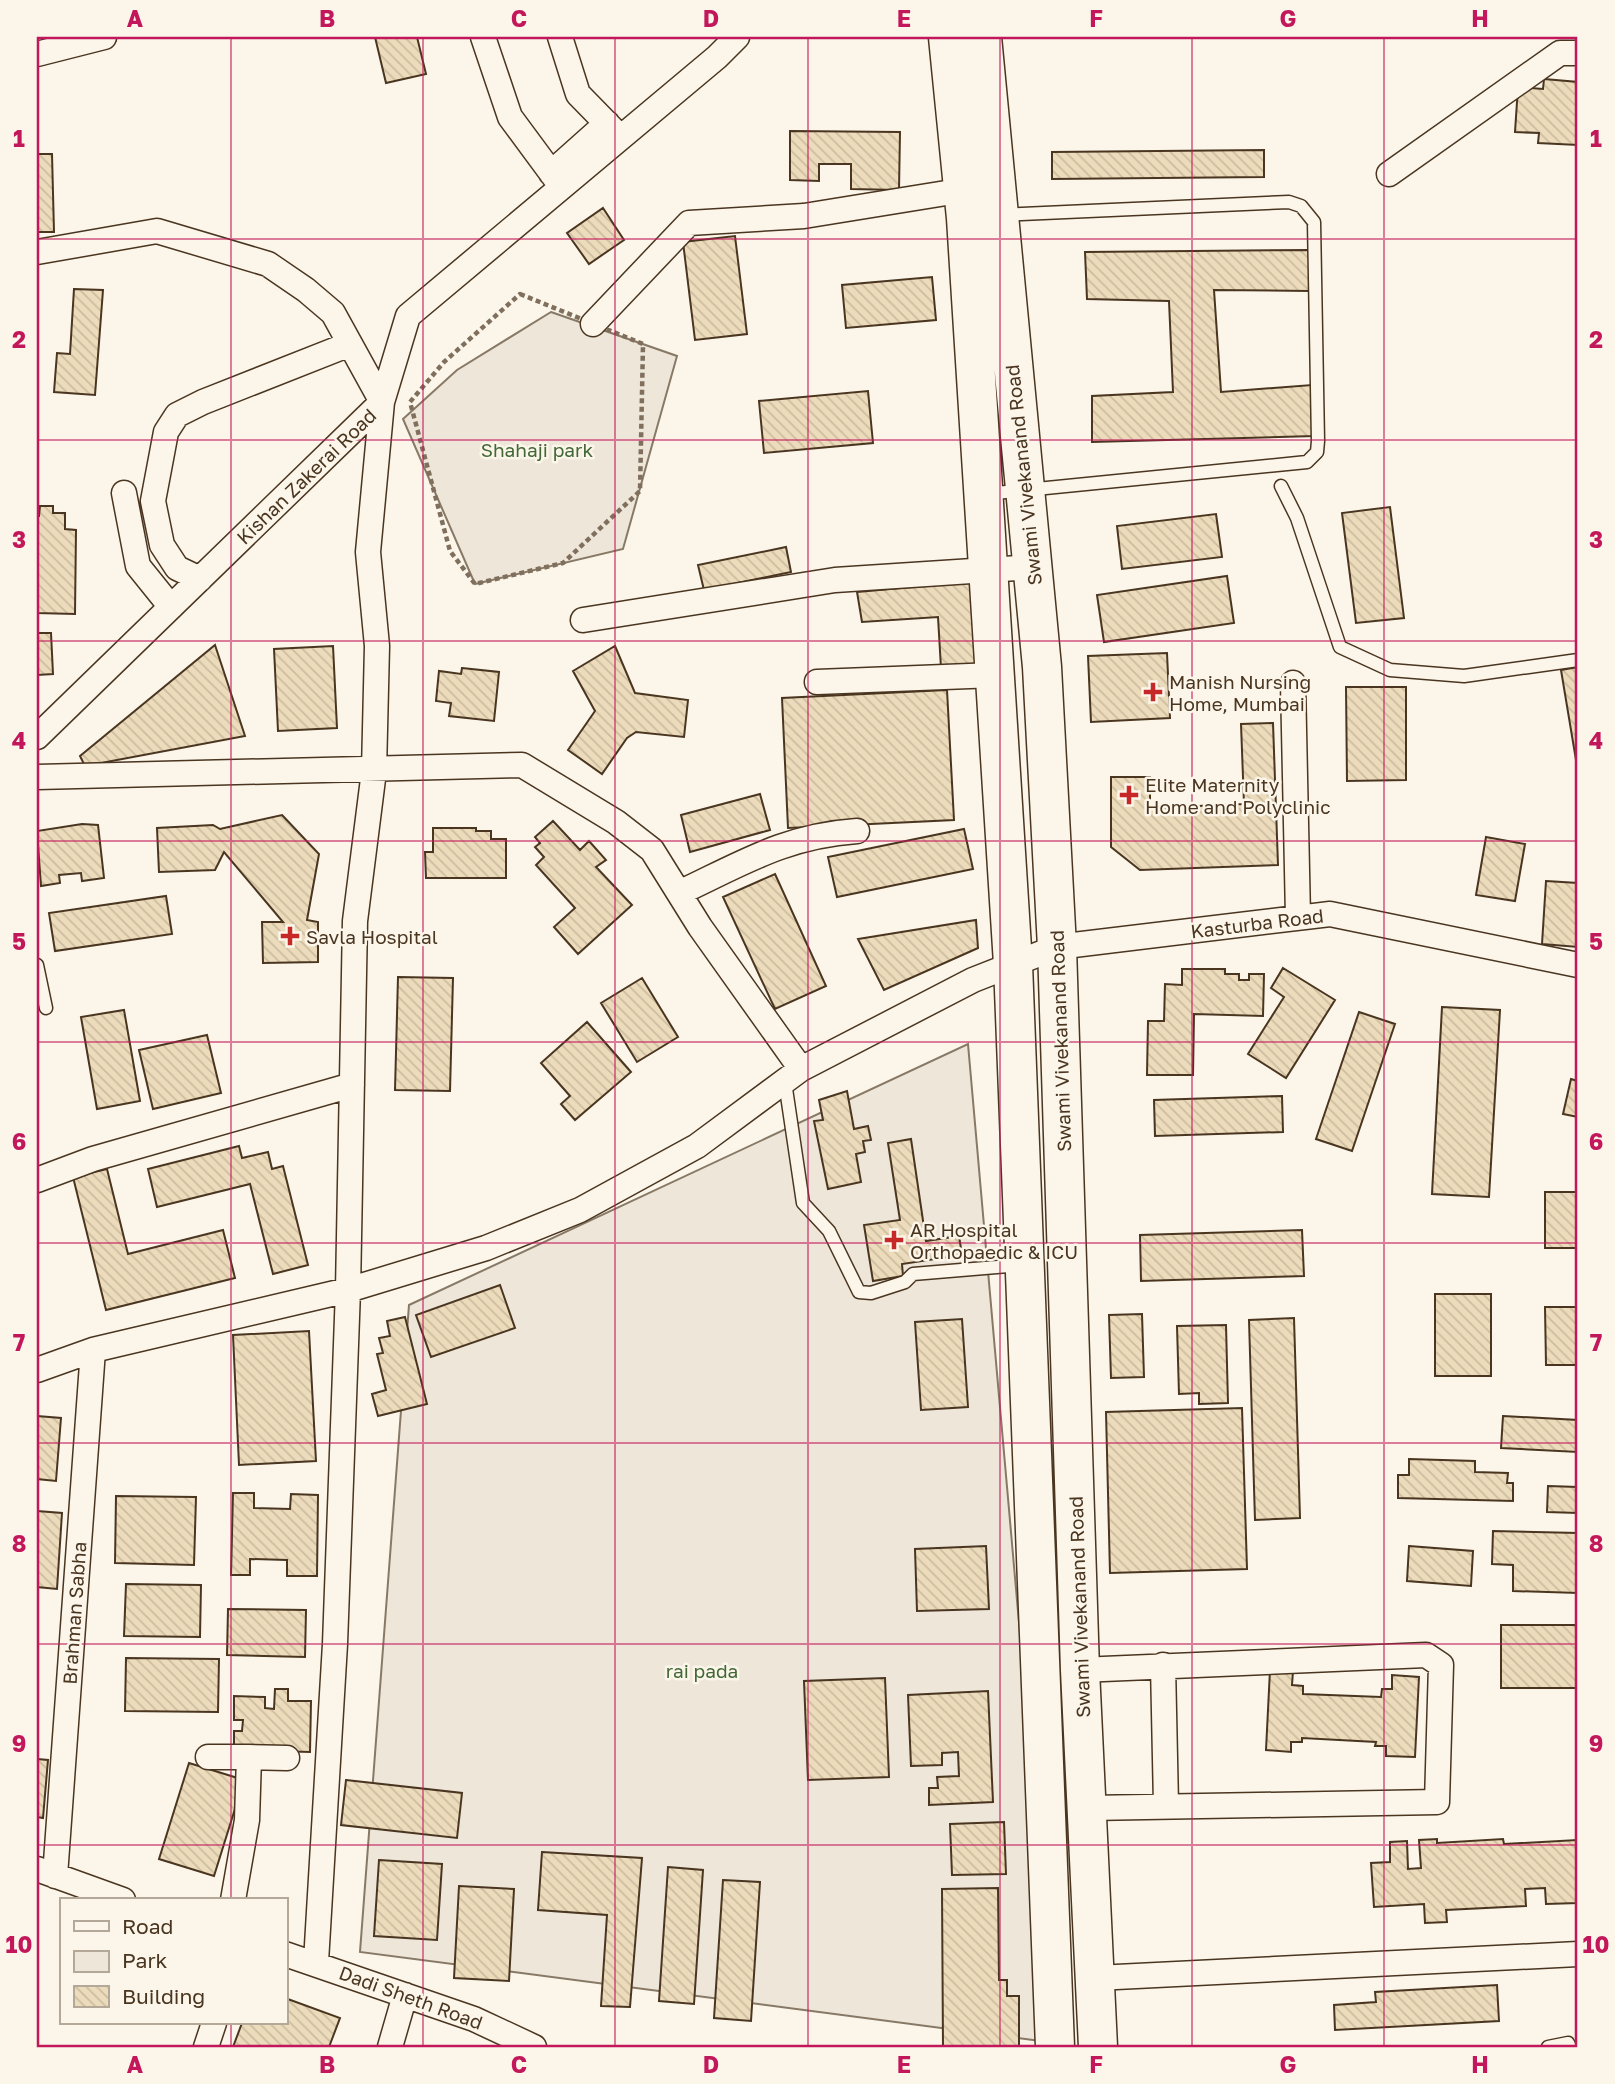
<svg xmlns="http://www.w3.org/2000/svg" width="1615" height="2084" font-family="'Golos Text',sans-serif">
  <defs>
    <pattern id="building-back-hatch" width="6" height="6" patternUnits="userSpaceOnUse" patternTransform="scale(1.75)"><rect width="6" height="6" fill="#ecdcbc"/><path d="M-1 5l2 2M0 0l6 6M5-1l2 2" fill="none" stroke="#ccbda1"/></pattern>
  </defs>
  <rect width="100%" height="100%" fill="#fbf6e9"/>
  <path fill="#ede6d9" stroke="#887966" stroke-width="2" d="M551,312L677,356L623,549L475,584L403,419L457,370Z
    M968,1044L1056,2043L360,1952L409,1305Z"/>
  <path fill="url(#building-back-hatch)" stroke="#4a3520" stroke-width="2" d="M375,37H417L426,74L386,83Z
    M1544,79L1578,82V145L1538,143L1539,133L1515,132L1518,87L1543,89Z
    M790,131L900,132L899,190L851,189V164H819V181L790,180Z
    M1264,150V177L1052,179V152Z
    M37,154H52L54,232H37Z
    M603,208L624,240L589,264L567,233Z
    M735,236L747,334L695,340L683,242Z
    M1309,250V291L1214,290L1221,392L1312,385L1314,436L1092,442V396L1173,392L1169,301L1087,299L1085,252Z
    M932,277L936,320L846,328L842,285Z
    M74,289L103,290L95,395L54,392L57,353L70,354Z
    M868,391L873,443L764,453L759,401Z
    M40,506H53V513H65V529L76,530L75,614L37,613V516H39Z
    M1390,507L1404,618L1356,623L1342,513Z
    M1216,514L1222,557L1122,569L1117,526Z
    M786,547L791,572L704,590L698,565Z
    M1227,576L1234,623L1104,642L1097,595Z
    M980,581L986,665L941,668L938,617L862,622L857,592Z
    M37,633H51L53,674L37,675Z
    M215,645L245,736L85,766L80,756Z
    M333,646L337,728L278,731L274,649Z
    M615,646L635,693L688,700L684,737L636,732L627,738L602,774L568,750L595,711L573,671Z
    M1167,653L1170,718L1091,722L1088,656Z
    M1578,667V766H1577L1561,670Z
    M462,668L499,672L494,721L449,716L451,703L436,701L439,671L461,674Z
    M1346,687H1406V780L1347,781Z
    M947,690L954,820L788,828L782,698Z
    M1273,723L1278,865L1140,870L1111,847V777H1150V808L1244,804L1241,724Z
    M760,794L770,830L690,852L681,815Z
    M282,815L319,854L307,920L318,922V962L263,963L262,922H283L224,852L215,870L159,872L157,828L213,825L220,829Z
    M553,821L580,850L589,841L606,860L596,867L632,905L578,954L554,927L575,908L536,865L544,857L535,847L540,843L535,837Z
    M82,824L98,825L104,878L82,881L81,873L59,875L60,883L41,886L37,831Z
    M433,828H476V831H491V839H506V878H426L425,852H433Z
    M964,829L973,869L837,897L828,857Z
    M1486,837L1525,844L1515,901L1476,895Z
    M775,874L826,986L775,1009L723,897Z
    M1546,881L1578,883V947L1542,944Z
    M166,896L172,934L55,951L49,913Z
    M976,920L978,948L884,990L858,939Z
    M1283,968L1335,1000L1286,1078L1248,1054L1284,997L1271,988Z
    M1182,969H1225V974H1239V980H1249V974H1264L1263,1016L1194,1014L1193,1075H1147L1148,1021H1164L1165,984L1182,985Z
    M398,977L453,978L450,1091L395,1090Z
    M642,978L678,1037L637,1062L601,1003Z
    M1442,1007L1500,1010L1489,1197L1432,1194Z
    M124,1010L140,1101L97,1109L81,1017Z
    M1359,1012L1395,1024L1352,1151L1316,1139Z
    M587,1022L631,1072L575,1120L561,1104L570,1096L541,1063Z
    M207,1035L221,1093L153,1109L139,1050Z
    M1571,1079L1578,1081V1117L1563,1114Z
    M847,1091L854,1129L868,1126L871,1140L863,1141L865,1152L856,1154L861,1182L828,1189L814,1121L823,1120L819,1100Z
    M1282,1096L1283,1132L1155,1136L1154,1100Z
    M911,1139L926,1241L959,1236L962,1255L902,1264L903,1276L873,1281L864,1225L900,1220L888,1143Z
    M239,1146L242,1158L268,1152L272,1169L283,1166L308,1265L273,1274L250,1184L157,1207L148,1169Z
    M107,1169L128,1254L223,1230L235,1278L106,1310L73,1177Z
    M1545,1192H1578V1248H1545Z
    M1302,1230L1304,1276L1141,1281L1140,1235Z
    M500,1285L515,1328L431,1357L416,1315Z
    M1435,1294H1491V1376H1435Z
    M1545,1307H1578V1365H1546Z
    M1142,1314L1144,1377L1111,1378L1109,1315Z
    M405,1317L427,1404L378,1416L372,1394L386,1390L377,1354L383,1353L379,1338L390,1336L387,1321Z
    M1294,1318L1300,1518L1255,1520L1249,1320Z
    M962,1319L968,1407L921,1410L915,1322Z
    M1226,1325L1228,1403L1199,1404V1393L1179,1394L1177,1326Z
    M309,1331L316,1461L239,1465L233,1335Z
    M1242,1408L1247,1569L1110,1573L1106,1412Z
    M37,1416L61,1418L56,1481L37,1479Z
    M1503,1416L1578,1420V1452L1501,1448Z
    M1409,1459L1475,1461V1472L1508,1473L1507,1483H1513V1501L1398,1498V1475H1409Z
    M1548,1486L1578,1487V1513L1547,1512Z
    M233,1493H254V1508L290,1509L291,1494L318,1495L317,1576H287V1560L250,1559V1575H231Z
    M116,1496L196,1497L194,1565L115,1563Z
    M37,1511L62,1513L57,1589L37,1587Z
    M1493,1531L1578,1533V1593L1513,1591V1565L1492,1564Z
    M986,1546L989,1609L917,1611L915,1549Z
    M1409,1546L1473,1551L1471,1586L1407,1581Z
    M126,1584L201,1585L200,1637L124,1636Z
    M228,1609L306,1610L305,1657L227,1655Z
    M1501,1625H1578V1688H1501Z
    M126,1658L219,1659L218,1712L125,1711Z
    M1270,1670L1293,1671L1292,1685L1303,1686V1694L1381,1697L1382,1689H1392V1675L1419,1677L1415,1757L1386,1756V1746H1375L1376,1742L1302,1738V1742H1291V1752L1266,1750Z
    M885,1678L889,1777L808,1780L804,1681Z
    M275,1689H288V1701H311L310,1752L234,1750V1731H242L243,1720H234V1696L265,1697V1708L274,1709Z
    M988,1691L993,1802L929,1805V1788H938L937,1777L959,1776L958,1752L942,1753V1765L911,1766L908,1695Z
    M37,1759L48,1760L43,1818L37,1817Z
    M189,1763L244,1780L214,1876L159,1859Z
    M346,1780L462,1793L457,1838L341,1825Z
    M1004,1822L1006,1874L952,1875L950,1824Z
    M1437,1839V1843L1503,1839L1504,1844L1577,1840L1578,1903L1546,1904L1545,1888L1525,1889L1526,1906L1446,1910L1447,1922L1425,1923L1424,1904L1374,1907L1371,1863L1390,1862V1842L1407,1841L1408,1869L1421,1868L1419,1840Z
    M542,1852L642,1858L630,2007L601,2006L607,1915L538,1910Z
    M379,1860L442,1864L437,1940L374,1936Z
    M668,1867L703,1870L694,2004L659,2001Z
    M723,1880L760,1882L751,2021L714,2018Z
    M459,1886L514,1889L509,1981L454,1978Z
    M998,1888L999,1980H1007V1996H1019V2047H943L942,1889Z
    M1497,1985L1499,2021L1335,2030L1334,2005L1376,2002L1375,1992Z
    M285,1998L340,2018L329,2047H233L242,2023H285Z"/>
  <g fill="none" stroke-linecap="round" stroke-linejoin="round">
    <g stroke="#4a3520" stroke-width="15">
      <path id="service" d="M1281,486L1297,518L1340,647L1390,670L1464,676L1578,660
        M986,494L1307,462L1317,452L1318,441L1314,222L1301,206L1289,202L1001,215
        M37,965L46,1008
        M785,1082L803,1203L829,1231L859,1292L871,1293L905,1282L913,1274L1022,1265
        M1548,2047L1568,2043L1570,2047"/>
    </g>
    <g stroke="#4a3520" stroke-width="27">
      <path id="minor" d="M483,37L510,117L561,186
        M560,37L578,94L619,136
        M37,54L104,37
        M551,173L607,123
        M1389,174L1560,53H1578
        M37,252L157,231L268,264L306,290L333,313L382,402L368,552L377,646L374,771L355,921L348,1290L335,1644L316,1962
        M593,324L689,223L804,216L977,188
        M124,493L138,566L171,607
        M200,579L177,568L162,545L153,501L166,432L177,415L203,402L350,344
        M583,620L835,580L1033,567
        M817,682L995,675
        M1293,683L1298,917
        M37,737L382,402L408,316L717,57L737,37
        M37,777L522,765L616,822L652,850L700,927L801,1069
        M679,893C743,863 785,836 857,831
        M37,1180L93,1159L352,1085
        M37,1370L93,1350L348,1290L486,1248L580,1210L697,1146L801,1069L973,980L1057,947L1330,914L1578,965
        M1163,1665L1166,1805
        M1080,1670L1426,1655L1441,1665L1437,1802L1089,1808
        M208,1757H249L247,1820L233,1900
        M249,1757L287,1758
        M37,1869L123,1900
        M55,1876L93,1350
        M285,1954L474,2019L534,2047
        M1096,1978L1578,1954
        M206,2047L214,2023
        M390,2047L405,1995"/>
    </g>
    <g stroke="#4a3520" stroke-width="41">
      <path id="primary" d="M948,37L966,218L1013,964L1055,2047
        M982,37L1042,667L1057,947L1080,1670L1098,2047"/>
    </g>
    <path stroke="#7f6f5c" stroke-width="4.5" stroke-dasharray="5 3.5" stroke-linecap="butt" d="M520,294L643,344L640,491L563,563L475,584L450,551L410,402L444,362Z"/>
    <use href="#service" stroke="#fbf6e9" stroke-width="12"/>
    <use href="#minor" stroke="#fbf6e9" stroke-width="24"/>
    <use href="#primary" stroke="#fbf6e9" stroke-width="38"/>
  </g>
  <path fill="none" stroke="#c2185b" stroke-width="2" stroke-opacity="0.55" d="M231,37V1900M423,37V2047M615,37V2047M808,37V2047M1000,37V2047M1192,37V2047M1384,37V2047M37,239H1578M37,440H1578M37,641H1578M37,841H1578M37,1042H1578M37,1243H1578M37,1443H1578M37,1644H1578M37,1845H1578M231,2023V2047"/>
  <g fill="#c62828" stroke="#fbf6e9" stroke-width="2.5">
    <path d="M1149.5 681.5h7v7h7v7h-7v7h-7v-7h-7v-7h7z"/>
    <path d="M1125.5 784.5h7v7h7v7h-7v7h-7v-7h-7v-7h7z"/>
    <path d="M286.5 925.5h7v7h7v7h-7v7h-7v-7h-7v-7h7z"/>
    <path d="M890.5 1229.5h7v7h7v7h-7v7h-7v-7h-7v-7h7z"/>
  </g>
  <g text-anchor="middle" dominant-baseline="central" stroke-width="5" stroke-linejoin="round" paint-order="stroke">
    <g font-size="19" fill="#436837" stroke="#fbf6e9">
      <text x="537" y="449">Shahaji park</text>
      <text x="702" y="1670">rai pada</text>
    </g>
    <g font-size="19" fill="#4a3520" stroke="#fbf6e9">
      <text transform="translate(1023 475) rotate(-96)">Swami Vivekanand Road</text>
      <text transform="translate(306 476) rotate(-44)">Kishan Zakerai Road</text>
      <text transform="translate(1257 923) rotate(-7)">Kasturba Road</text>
      <text transform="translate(1060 1041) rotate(-92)">Swami Vivekanand Road</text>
      <text transform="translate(1079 1607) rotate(-92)">Swami Vivekanand Road</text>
      <text transform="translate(74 1613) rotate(-86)">Brahman Sabha</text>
      <text transform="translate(411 1997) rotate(20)">Dadi Sheth Road</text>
    </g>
    <g font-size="19" fill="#4a3520" stroke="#fbf6e9" text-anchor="start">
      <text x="1169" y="681">Manish Nursing<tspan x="1169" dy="22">Home, Mumbai</tspan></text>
      <text x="1145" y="784">Elite Maternity<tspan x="1145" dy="22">Home and Polyclinic</tspan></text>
      <text x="306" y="936">Savla Hospital</text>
      <text x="910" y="1229">AR Hospital<tspan x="910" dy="22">Orthopaedic &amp; ICU</tspan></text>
    </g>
  </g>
  <rect width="1615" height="2084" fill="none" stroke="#fbf6e9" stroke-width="77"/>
  <rect x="60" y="1898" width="228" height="126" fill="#fbf6e9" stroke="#b4a999" stroke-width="2"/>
  <rect x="74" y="1921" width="35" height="10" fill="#fbf6e9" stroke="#b4a999" stroke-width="2"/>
  <text x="122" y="1934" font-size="21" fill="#4a3520">Road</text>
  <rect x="74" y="1951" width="35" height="21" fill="#ede6d9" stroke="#b4a999" stroke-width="2"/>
  <text x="122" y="1968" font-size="21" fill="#4a3520">Park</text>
  <rect x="74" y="1986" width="35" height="21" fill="url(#building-back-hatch)" stroke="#b4a999" stroke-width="2"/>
  <text x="122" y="2004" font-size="21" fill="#4a3520">Building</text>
  <rect x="38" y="38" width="1538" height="2008" fill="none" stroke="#c2185b" stroke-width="2.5"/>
  <g font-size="23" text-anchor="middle" font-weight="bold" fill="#c2185b">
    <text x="135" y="27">A</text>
    <text x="327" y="27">B</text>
    <text x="519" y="27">C</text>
    <text x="711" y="27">D</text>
    <text x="904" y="27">E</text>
    <text x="1096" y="27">F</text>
    <text x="1288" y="27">G</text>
    <text x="1480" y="27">H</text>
    <text x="19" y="147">1</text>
    <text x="1596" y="147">1</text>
    <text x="19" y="348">2</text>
    <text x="1596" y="348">2</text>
    <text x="19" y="548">3</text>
    <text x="1596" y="548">3</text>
    <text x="19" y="749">4</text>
    <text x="1596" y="749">4</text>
    <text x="19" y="950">5</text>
    <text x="1596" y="950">5</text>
    <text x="19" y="1150">6</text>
    <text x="1596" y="1150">6</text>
    <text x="19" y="1351">7</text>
    <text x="1596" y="1351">7</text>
    <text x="19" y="1552">8</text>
    <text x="1596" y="1552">8</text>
    <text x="19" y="1752">9</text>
    <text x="1596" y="1752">9</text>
    <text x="19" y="1953">10</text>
    <text x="1596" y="1953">10</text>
    <text x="135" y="2073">A</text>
    <text x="327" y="2073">B</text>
    <text x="519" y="2073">C</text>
    <text x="711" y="2073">D</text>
    <text x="904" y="2073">E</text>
    <text x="1096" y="2073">F</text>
    <text x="1288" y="2073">G</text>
    <text x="1480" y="2073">H</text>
  </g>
</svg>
